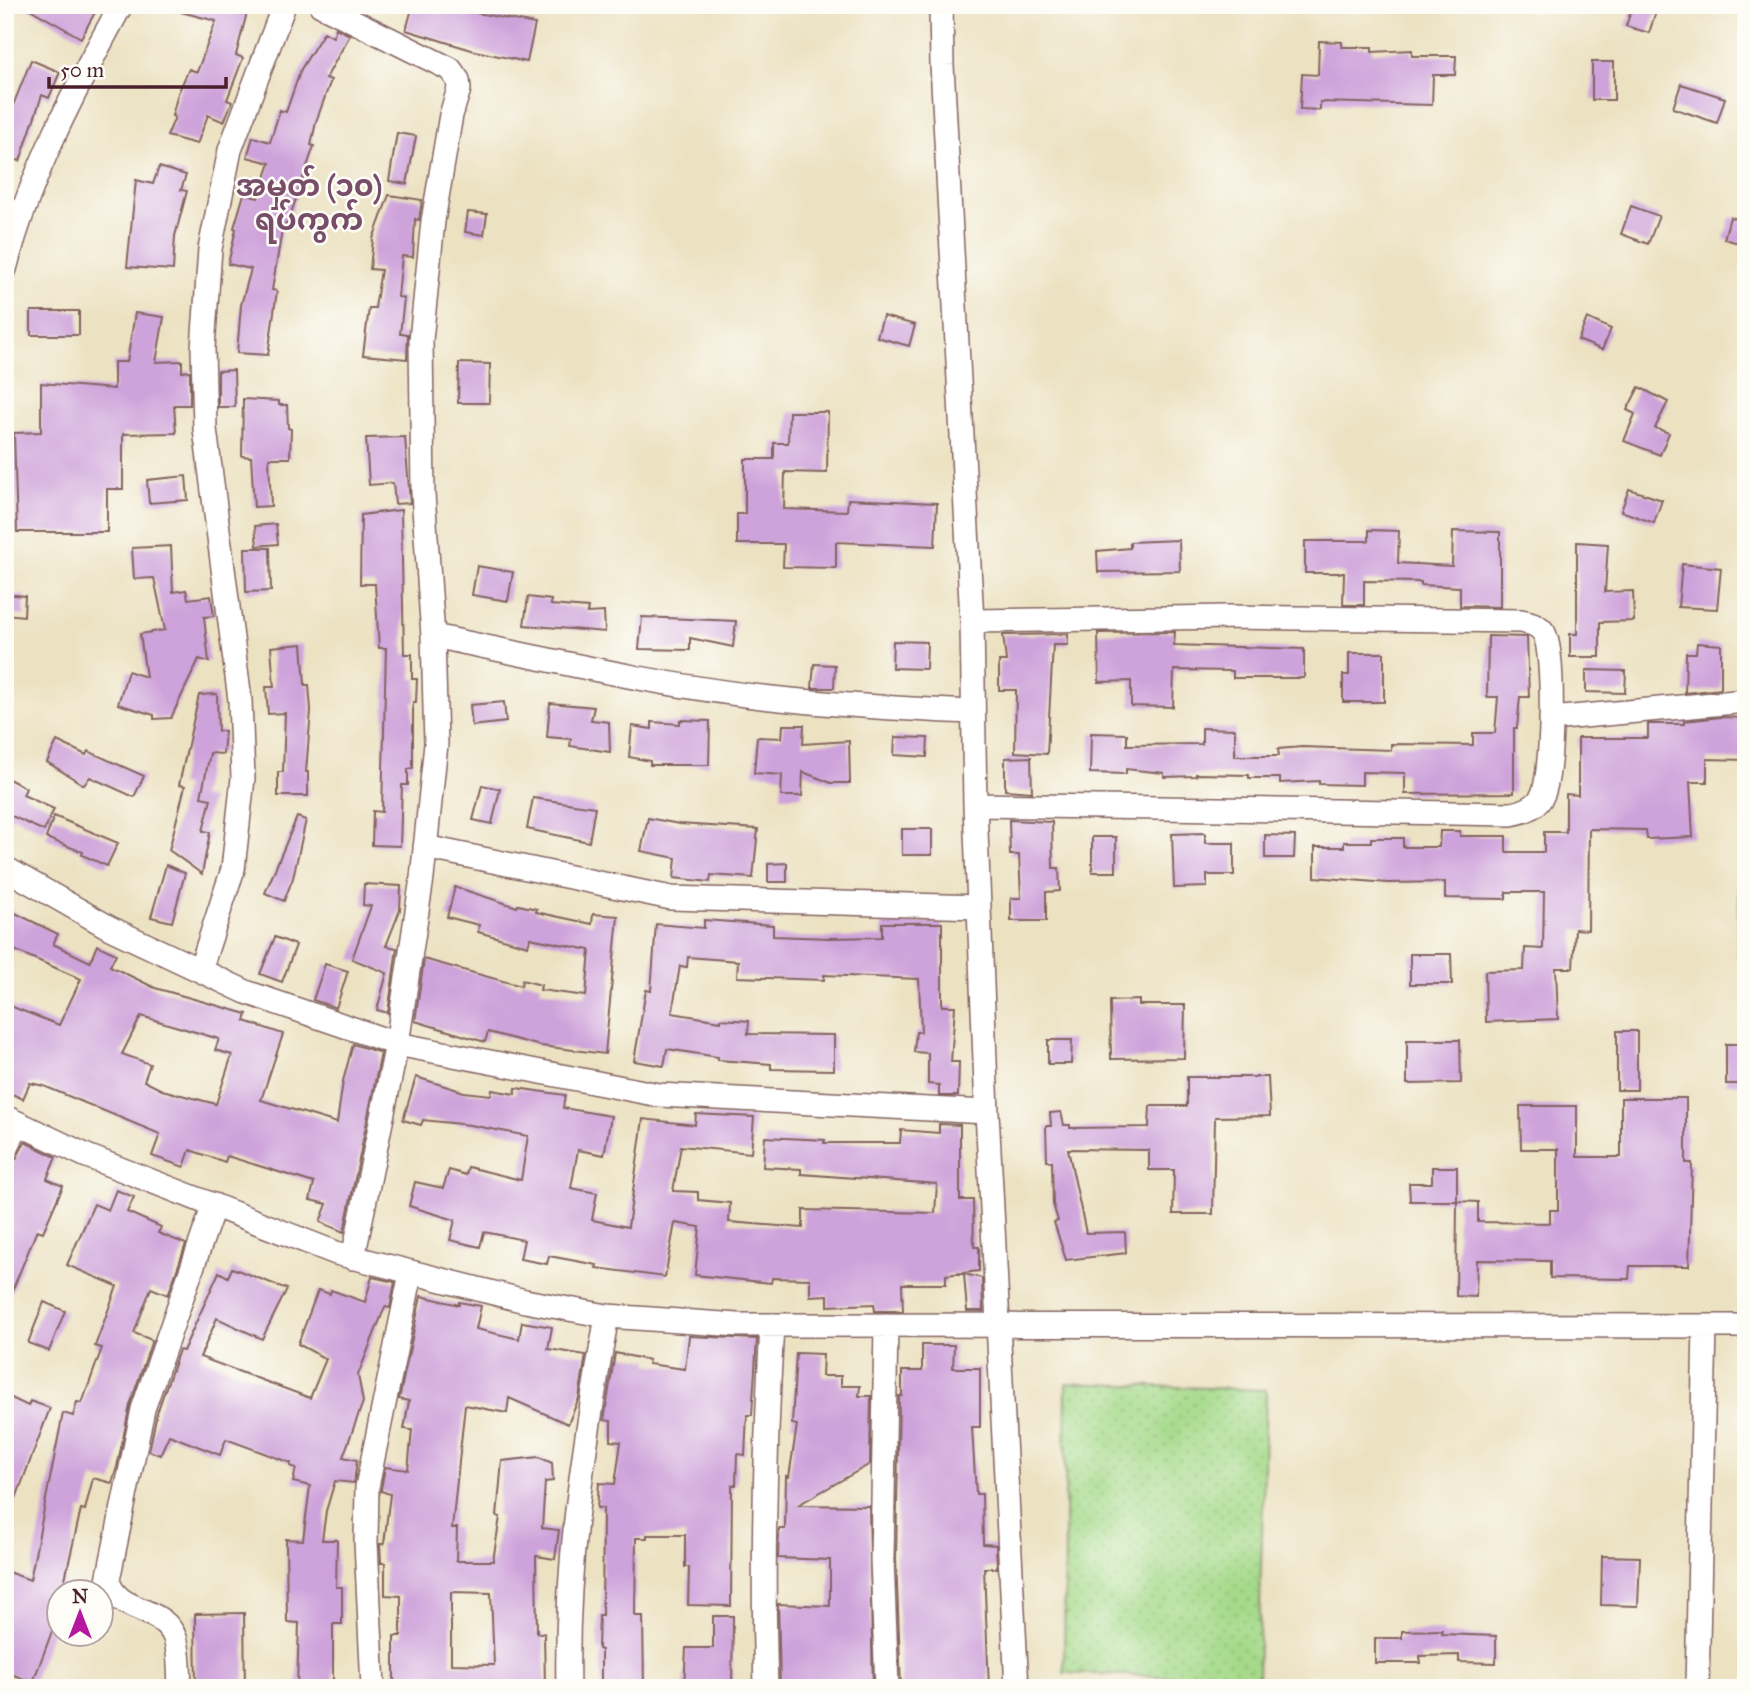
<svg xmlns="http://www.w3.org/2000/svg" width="1751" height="1693" font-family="'IM FELL Great Primer','Noto Sans Myanmar',serif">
  <defs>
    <pattern id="park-dots" width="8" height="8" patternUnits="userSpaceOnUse" patternTransform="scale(1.75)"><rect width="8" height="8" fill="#a5da8a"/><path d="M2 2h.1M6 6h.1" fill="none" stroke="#90bb77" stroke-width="1.8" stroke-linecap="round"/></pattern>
  </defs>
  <rect width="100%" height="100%" fill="#fdfcf7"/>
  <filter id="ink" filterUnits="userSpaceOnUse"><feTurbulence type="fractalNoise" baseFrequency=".0143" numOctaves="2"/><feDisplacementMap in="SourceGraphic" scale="14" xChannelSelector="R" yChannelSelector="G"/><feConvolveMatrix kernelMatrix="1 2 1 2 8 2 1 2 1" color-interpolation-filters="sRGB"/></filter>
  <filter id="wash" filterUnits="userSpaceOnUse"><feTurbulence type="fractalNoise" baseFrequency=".00686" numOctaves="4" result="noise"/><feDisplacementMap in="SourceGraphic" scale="28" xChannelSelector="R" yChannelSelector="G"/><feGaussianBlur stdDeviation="1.57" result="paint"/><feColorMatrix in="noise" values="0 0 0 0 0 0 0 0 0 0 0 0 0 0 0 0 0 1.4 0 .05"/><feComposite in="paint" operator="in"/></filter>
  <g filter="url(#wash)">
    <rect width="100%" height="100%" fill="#ece2c2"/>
    <path fill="url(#park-dots)" stroke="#787c5a" stroke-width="2" d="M1740,859H1746V956H1738Z
      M1066,1383L1266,1390L1258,1679L1064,1673Z"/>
    <g id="blocks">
      <path fill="#cea2da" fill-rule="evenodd" d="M23,5H99L81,38Z
        M182,5H249L236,55L243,58L227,100L232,102L224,122L208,115L197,144L167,136L175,117L172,116L178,93L189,69L197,72L216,21L181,12Z
        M413,5H479L477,13L535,24L527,62L475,51L406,30Z
        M1633,5H1658L1649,33L1626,26Z
        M336,28L350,35L326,78L331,80L316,122L311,145L314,146L287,225L283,224L272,290L277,291L268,355L237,353L241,305L251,269L228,264L236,229L234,228L244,194L258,198L270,163L247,157L253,137L270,142L280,110L286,112L301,69L324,32L333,37Z
        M1319,41L1342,42V47H1372V52L1412,50V56H1456L1455,75H1433L1432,105L1320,102V110L1300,109L1302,74L1318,75Z
        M31,60L60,72L49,98L42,95L20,161L5,157V105L12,108Z
        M1592,62H1614V100H1592Z
        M1681,84L1725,98L1717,123L1673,108Z
        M397,133L416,136L407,184L389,181Z
        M159,167L186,175L181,190L187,191L175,236L173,270L127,267L136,180L153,184Z
        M389,195L422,200L419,220L415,219L413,257L402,256L398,297L404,298L400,334H408L407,359L363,355L369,308H375L381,270L370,269L373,239Z
        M1631,206L1659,216L1648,244L1621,234Z
        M468,212L487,214L484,235L465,232Z
        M1730,217L1746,221V245L1724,239Z
        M31,311H79V335H31Z
        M135,313L164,317L156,362L182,361V372L190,371V405H174L176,433L123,434V489H107V532H17L14,433L41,432V383L114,389V362H127Z
        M883,316L915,325L909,346L877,337Z
        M1587,318L1611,329L1602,350L1578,340Z
        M459,363L490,364L489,403H458Z
        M234,370L235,407H218V371Z
        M1639,387L1668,402L1655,428L1669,433L1660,455L1624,441L1635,414L1627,410Z
        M243,399L279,401V405H287L288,428L291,429L290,458H269L271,506L254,507L251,457L242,456Z
        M789,412H828L827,473L785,472L784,509L847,511L848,499L937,503L935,546L836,542V568L783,567L784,544H737V514H745V459H774V443H788Z
        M405,437L410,503L395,504L393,483L369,485L366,438Z
        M186,476L188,500L149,503L147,480Z
        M1629,489L1662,500L1654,523L1621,511Z
        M401,510L404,654H412V679H417L416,702H413V768L408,769V785H402L400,846L372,845L373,811L382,812L386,648H379L375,584H360L361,515Z
        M276,524L278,544L257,546L255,526Z
        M1369,530L1399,531L1398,563L1452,566L1453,531L1500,532V607L1460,606V587L1421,585V582L1364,581V605H1343L1344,573H1305V541H1369Z
        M1179,540L1180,571L1098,572L1097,551L1130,548V542Z
        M1577,542L1608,544L1605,592L1633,591L1634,621L1600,622V657H1570V634H1577Z
        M171,546L173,592L186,590L188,599L211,596L214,616L204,617L209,662L199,659L171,718L154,719V715L118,704L128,671L146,677L140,634L165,630L154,578L134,579L132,548Z
        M245,548H270L271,591L246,592Z
        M1682,564L1721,568L1717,609L1678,607Z
        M477,566L513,572L508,601L472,595Z
        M5,594L25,596L24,616L5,614Z
        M528,597L551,600V605L588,608L587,613L604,612L605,632L524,625Z
        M642,617L736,621L733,647L690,638V650L639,649Z
        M1175,632L1174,645L1304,649V678H1233V671L1174,670L1173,707L1131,706V681L1099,682L1098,633Z
        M1068,634V645H1053L1047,754L1015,752L1016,690H999V661H1006L1003,635Z
        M1488,636L1527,637L1529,697H1520L1517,728H1514V793L1405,794V773L1362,772V785L1319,784V781L1280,783V778H1249V775L1196,774V776L1164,777V773L1126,769V774L1090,773L1091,733L1127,734V745L1202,744V728L1235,729V756H1279L1278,749L1302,747L1391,750V744L1473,745V733H1495L1498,697H1487Z
        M893,641L927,642L926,669L892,668Z
        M1697,643L1721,645V689L1685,693L1686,653H1696Z
        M302,644L305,685H309L311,710L306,772H308V796H278V772H283L285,713L268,714L266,687H274L271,647Z
        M1349,653H1384V702H1343V675H1349Z
        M814,664L835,665L834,688H812Z
        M1586,670L1626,671L1625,693L1586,692Z
        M217,694L218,731H225L223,754L210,753L201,797L211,799L203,831L210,832L202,874L169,850L185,786L179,785L199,695Z
        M504,702L506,722L472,726L470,705Z
        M550,703L594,707L591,720L609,722L610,752L570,746L571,739L547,737Z
        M1721,717L1746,718V760L1707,759V782H1690L1693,837L1647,839L1646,830L1589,829L1588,930L1575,929L1573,968H1556L1558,1019L1486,1022L1485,971L1524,970L1525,948L1543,949L1544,892H1506V899L1445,898V882L1388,883L1315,877V847H1344V842H1371V838H1403V847H1439L1440,831H1460V836H1506V852H1544V832H1566V794L1578,795V738H1648V724H1684V721Z
        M680,720L710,721L709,765H650V761L629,757L632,726L652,729V722L680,724Z
        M783,725H804L803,744L849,741L850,783H831L803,772L802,796H781L782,775L754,773L757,737L782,738Z
        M895,737L928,738L927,757L894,755Z
        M57,741L86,755L88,751L144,776L134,797L90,777L84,785L47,762Z
        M1031,757L1032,792L1005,790V758Z
        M5,777L26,788L23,795L54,809L44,831L12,816L5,828Z
        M482,785L500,789L492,824L473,820Z
        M533,798L595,807L589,842L527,829Z
        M54,816L118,843L107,866L82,855L83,852L46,838Z
        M297,817L306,820L293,878L284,901L265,893Z
        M648,818L679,824L758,829L753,878L711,875L710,882L674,878L676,858L641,851Z
        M1009,820L1052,822L1053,868H1059L1060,891L1046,892V921H1011V898H1021L1019,855H1010Z
        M902,829H932V855H902Z
        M1205,833V843H1234V875H1207V887L1174,888L1172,834Z
        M1265,835L1295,836L1294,858H1265Z
        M1092,837H1116V872H1092Z
        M787,863V882H768V864Z
        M166,865L185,873L172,922L151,917Z
        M364,884L401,886L400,910L386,946L397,948L388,1013L377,1010L387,973L352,959L371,906L363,905Z
        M455,887L517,907L518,905L537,909L536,912L592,924L593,914L618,916L605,1054L541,1046L488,1032L485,1042L415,1021L424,959L521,986L522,980L541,985L540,990L586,996L590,950L530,938L528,946L478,932L479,925L447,917Z
        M5,908L58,934L53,944L90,962L97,945L116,954L110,966L155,988L247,1014L245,1021L283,1034L261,1100L337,1123L343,1081L353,1044L381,1053L344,1232L320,1222L327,1204L310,1200L314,1183L227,1156L225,1162L190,1150L184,1167L152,1156L160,1134L44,1086L30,1083L23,1099L5,1091V1004L59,1025L81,979L5,946ZM141,1016L219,1039L215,1050L232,1055L216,1104L162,1090L144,1081L150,1064L122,1054Z
        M704,920L773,925V936L829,938L882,937V923H942V1006H955L951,1062H959L958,1096H939V1085L928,1084V1053L914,1052L916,1032H921L919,979L824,975V980L737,977L738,961L688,957L687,967L680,966L672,1013L721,1021V1019L749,1021L748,1034L834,1035V1070L771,1069V1064L718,1060V1057L667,1049L664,1066L634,1061L646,990L651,991L656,924L704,928Z
        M275,937L296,945L282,982L260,974Z
        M1410,954H1451L1452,984H1410Z
        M325,964L348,971L336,1008L313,1000Z
        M1139,1000V1005H1185L1184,1058L1111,1059L1110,1001Z
        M1617,1031H1637V1090H1617Z
        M1048,1040H1072L1071,1064H1048Z
        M1407,1040H1460L1461,1083L1407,1084Z
        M1726,1044H1746V1084H1726Z
        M416,1077L464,1092L491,1095L492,1090L515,1094L516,1088L565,1095L563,1108L611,1116L604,1155L578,1150L571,1188L597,1193L592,1220L628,1227L643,1119L695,1125L696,1114L754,1117L751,1153L681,1146L673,1191L698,1192V1200L730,1203L729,1222L803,1228V1210L935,1213L937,1184L801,1174V1169L763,1167L765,1137L825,1140L824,1143H900L901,1130L939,1133V1124L960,1125V1200H973L974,1247H979V1271L946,1275V1284H902L903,1311H875L874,1304L828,1306V1295L810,1296V1279L772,1278L771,1283L695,1275L700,1227L675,1223L665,1277L596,1268L597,1265L549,1256L547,1264L520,1259L524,1240L484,1232L480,1247L450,1240L455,1220L409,1206L415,1182L443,1188L449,1170L466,1175L468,1167L521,1180L528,1136L470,1125L423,1120L421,1125L403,1120Z
        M1187,1077H1268L1270,1116L1215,1117L1213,1214H1173L1174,1170H1149V1150L1068,1149L1086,1233L1125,1232L1126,1253L1066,1260L1054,1222L1058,1221L1053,1204L1052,1161H1047L1046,1126H1051L1050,1113L1061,1112L1064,1125H1070V1128L1149,1127L1150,1106H1187Z
        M1621,1098H1686V1163H1692L1689,1266H1630L1629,1279L1550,1278V1261L1477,1260L1476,1297L1456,1296L1457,1201L1478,1202V1222L1550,1223V1210H1558V1149H1521L1520,1106H1577V1157H1621Z
        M25,1142L56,1157L47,1179L63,1186L43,1232L37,1230L6,1306L5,1179Z
        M1432,1167H1457V1201H1410L1409,1183H1432Z
        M116,1190L134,1197L127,1212L161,1227L158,1233L186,1244L168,1295L151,1288L134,1333L152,1340L130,1405L117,1467L112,1483L93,1478L85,1510L81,1509L62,1592H60V1610L33,1682L5,1672V1571L30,1580L63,1413L73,1416L77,1402L82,1403L102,1348L95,1346L117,1286L67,1265L94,1204L108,1210Z
        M232,1268L287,1289L262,1339L217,1318L200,1357L310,1398L326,1359L298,1344L318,1290L330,1294L331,1290L365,1302L372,1277L395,1282L390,1308L385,1307L358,1375L363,1402L343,1457L357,1460L354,1483L335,1481L326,1511L322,1540H337L336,1587H342V1624H333V1688H297L299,1623L287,1622L286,1539L303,1540L310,1486L293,1482L296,1468L290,1466L291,1463L226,1439L220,1455L169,1435L160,1455L149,1451L157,1413L179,1350L183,1351L219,1272L228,1277Z
        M964,1274L982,1278L983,1311H967Z
        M421,1296L459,1305V1302L481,1306L476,1329L519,1339L522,1322L552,1327L548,1349L586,1355L579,1398L568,1424L509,1398L507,1413L465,1405L452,1528H457L456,1561H493L500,1517L497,1516L502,1461L539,1457L552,1463L553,1481L545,1482L542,1528L559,1530L555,1559L536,1556L537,1633H544L545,1688H394V1636H401V1596L385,1595V1563H381L380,1544H384L390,1494L381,1491V1489L385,1467L408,1470L412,1430L404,1429L409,1401L399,1399ZM451,1592L491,1593L494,1665L451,1664Z
        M44,1302L65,1311L49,1351L28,1343Z
        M689,1336L757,1339L752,1415H747L745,1455L737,1454L736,1485H732L731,1606L688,1605L689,1567H685V1535H647V1538H636L635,1616H643L644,1688H601V1650L598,1649L599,1615H602L603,1508H597L599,1483L615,1484L621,1442L611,1441V1421L604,1420L615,1353L649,1360L648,1364L685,1369Z
        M922,1345H954L953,1368H980V1427H972L976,1494H982L983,1544L996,1545L997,1568H984L989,1688H901L896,1559L899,1396H902V1371H922Z
        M796,1353L823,1354L822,1376H841V1386H860L859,1396H871L870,1464L798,1505L869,1506L873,1688H780L778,1604L830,1606V1560L778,1558L779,1529H785L786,1476L789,1477L797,1425L792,1424Z
        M5,1395L28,1406L30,1401L50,1408L7,1522Z
        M1602,1556L1640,1557L1638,1606L1601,1605Z
        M244,1613L245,1688H196L195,1614Z
        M713,1616H733L732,1688H684L686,1648H713Z
        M1442,1630V1634L1496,1636V1663L1459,1662V1655L1420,1656L1421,1663H1375V1638H1402V1631Z"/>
    </g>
  </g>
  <g filter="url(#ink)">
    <use href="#blocks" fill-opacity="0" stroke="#836360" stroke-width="2"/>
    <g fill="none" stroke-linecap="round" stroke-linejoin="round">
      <g stroke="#836360" stroke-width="26">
        <path id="street" d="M321,5L450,69L458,80L459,89L451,115L433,221L421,340L423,494L433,636L436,744L422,878L397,1044L353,1258
          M941,5L942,65L972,621L975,805L987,1112L1017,1688
          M5,269C30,174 74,91 121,5
          M972,621L1229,617L1521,621C1530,623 1538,624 1544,633C1555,653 1553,776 1542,796C1536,808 1523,812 1511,814L975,805
          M433,636C542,658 651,684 762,697C832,705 903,709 973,712
          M1551,719L1746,701
          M425,847L671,898L979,907
          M5,868L110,928L246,992L397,1044L659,1095L987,1112
          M200,970L233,869L243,778L240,700L205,429L203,348L210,249L230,150L284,5
          M5,1117L87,1156L336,1253L525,1301L607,1316L738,1325L1746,1326
          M5,1153L17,1123
          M886,1325L882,1559L887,1688
          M180,1688C179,1673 180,1653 175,1638C163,1605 116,1614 108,1580L143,1409L214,1205
          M373,1688L366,1542L367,1487L411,1273
          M568,1688C565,1562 585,1439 607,1316
          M766,1688C762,1566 765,1446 772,1325
          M1697,1688L1705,1326"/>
      </g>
      <use href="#street" stroke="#fff" stroke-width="23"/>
    </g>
  </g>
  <g text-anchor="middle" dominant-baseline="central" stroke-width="5" stroke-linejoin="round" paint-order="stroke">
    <g font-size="30" font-weight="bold" fill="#784d68" stroke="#fdfcf7">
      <text x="309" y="186">အမှတ် (၁၀)<tspan x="309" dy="34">ရပ်ကွက်</tspan></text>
    </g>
  </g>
  <rect width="1751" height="1693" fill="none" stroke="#fdfcf7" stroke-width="28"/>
  <g transform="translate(80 1613)"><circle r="33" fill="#fdfcf7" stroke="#b5a4a5" stroke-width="2"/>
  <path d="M0-5L12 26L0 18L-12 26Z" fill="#b5179e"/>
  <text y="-10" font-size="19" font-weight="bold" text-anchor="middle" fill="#4a1f2b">N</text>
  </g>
  <path d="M49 77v10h177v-10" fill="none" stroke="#4a1f2b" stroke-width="3.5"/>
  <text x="60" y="77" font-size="21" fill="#4a1f2b" stroke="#fdfcf7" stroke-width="5" paint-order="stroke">50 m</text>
</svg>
